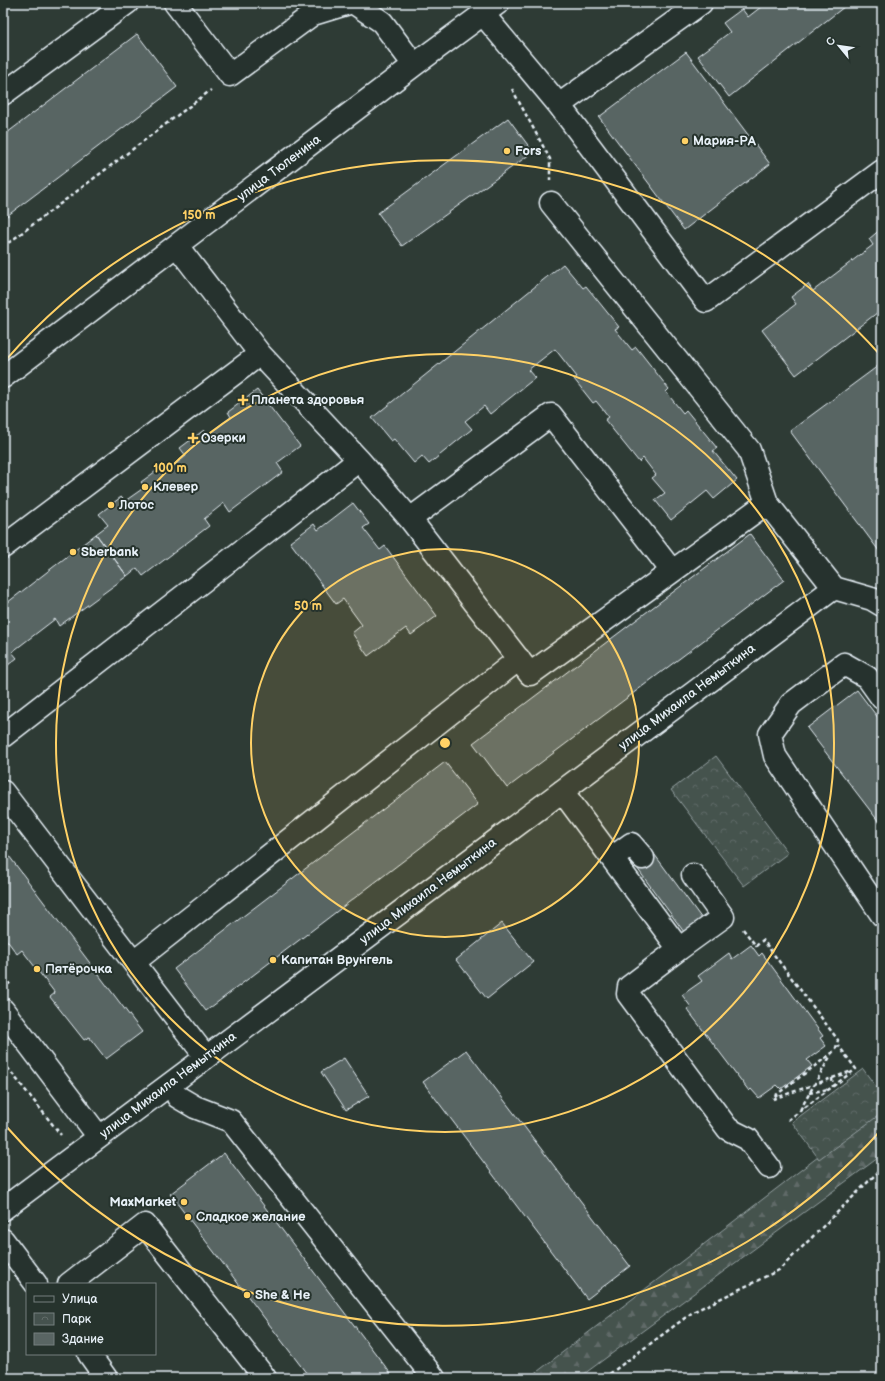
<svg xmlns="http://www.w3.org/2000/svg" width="885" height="1381" font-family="'Balsamiq Sans',sans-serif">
  <defs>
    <pattern id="forest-firs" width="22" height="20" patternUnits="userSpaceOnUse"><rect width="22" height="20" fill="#45524e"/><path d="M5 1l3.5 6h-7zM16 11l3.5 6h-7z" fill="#606b68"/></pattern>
    <pattern id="park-crowns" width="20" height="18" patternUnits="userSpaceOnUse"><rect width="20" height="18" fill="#45524e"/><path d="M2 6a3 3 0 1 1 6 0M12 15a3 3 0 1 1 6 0" fill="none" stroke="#606b68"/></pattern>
  </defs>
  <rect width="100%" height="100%" fill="#2e3b35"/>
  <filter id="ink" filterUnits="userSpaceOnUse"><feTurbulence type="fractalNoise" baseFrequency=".025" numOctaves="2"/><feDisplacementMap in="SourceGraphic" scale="8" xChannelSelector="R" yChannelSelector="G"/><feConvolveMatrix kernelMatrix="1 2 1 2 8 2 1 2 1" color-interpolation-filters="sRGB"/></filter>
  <g filter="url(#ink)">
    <path fill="url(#forest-firs)" stroke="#96a2a3" d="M882,1108V1155L584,1374L587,1378H529Z"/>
    <path fill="url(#park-crowns)" stroke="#96a2a3" d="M716,756L788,853L744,886L671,790Z
      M863,1069L882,1095V1113L819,1159L792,1122Z"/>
    <path fill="#596563" stroke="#e8f1f8" d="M766,3H849L729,97L698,56L730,32L723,23L742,9L748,17Z
      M137,34L177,87L3,219V136Z
      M686,52L770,164L684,230L599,117Z
      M508,118L533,152L402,246L378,213Z
      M882,228V309L796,375L762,330L796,304L791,297L808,284L813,291L873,245L869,239Z
      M563,264L583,288L586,286L619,327L615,329L632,350L636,347L669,389L666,392L683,413L686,410L717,448L713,451L737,480L714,499L707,491L671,520L655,500L665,493L652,478L656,475L643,458L639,462L605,420L609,417L596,401L593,403L574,379L577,377L555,349L528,370L535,378L490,414L484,406L465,421L472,429L429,464L422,456L414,463L394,439L391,441L372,418Z
      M882,363V555L790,431Z
      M257,390L300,446L277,463L283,472L230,512L224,503L204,519L209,526L143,576L137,568L127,576L96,534L108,525L99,514L121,497L125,501L145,487L141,482L163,466L167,471L186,456L180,448L204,430L208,435L231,417L228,412Z
      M353,503L369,524L363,528L380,550L385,546L437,616L411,635L406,628L368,656L352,633L362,625L343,599L336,604L290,542L314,524L318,530Z
      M96,534L127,576L59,626L55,619L12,652L17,658L3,669V606Z
      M750,534L784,580L507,788L473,743Z
      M857,690L882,723V826L807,728Z
      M445,762L478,804L206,1011L174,969Z
      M3,848L142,1032L106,1059L89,1037L84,1040L50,997L55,993L22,950L17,954L3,935Z
      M652,851L705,923L687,936L634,864Z
      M502,923L533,962L487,999L456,960Z
      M751,945L759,956L762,953L823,1036L820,1038L826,1046L807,1060L812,1066L781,1089L777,1085L759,1098L751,1089L749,1091L687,1009L691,1007L682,995L702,981L698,976L713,965L729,953L732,959Z
      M466,1050L630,1266L587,1299L423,1082Z
      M344,1058L369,1096L346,1110L321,1072Z
      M224,1153L394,1378H310L170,1194Z"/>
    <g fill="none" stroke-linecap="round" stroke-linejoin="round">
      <g stroke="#e8f1f8" stroke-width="25">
        <path id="minor" d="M175,3L230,75L313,14L349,3
          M354,3L382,22L414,65
          M483,14L559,105L706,301L882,171
          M3,94L127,3
          M559,105L701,3
          M551,203L749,450L767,503
          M177,246L260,354L359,460L410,519L530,674L767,503L834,588L872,599L882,605
          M3,377L414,65L498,3
          M410,519L551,415L672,571
          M3,547L260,354
          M882,698L867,677L844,664L791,704L770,734L775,756L882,915
          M3,736L359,460
          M562,791L679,949L629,987L628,994L728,1129L748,1139L769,1167
          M3,792L206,1057
          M612,858L631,844L643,858
          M679,949L723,917L693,875
          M134,962L519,659
          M3,1010L99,1137
          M178,1097L195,1107L231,1121L434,1378
          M3,1209L834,588
          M3,1240L36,1284
          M69,1284L145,1225L265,1378
          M89,1354L106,1378"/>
      </g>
      <path stroke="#e8f1f8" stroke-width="2.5" stroke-dasharray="4 3" stroke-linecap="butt" d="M512,89L550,159V180
        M3,247L211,90
        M743,929L756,946L763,940L838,1040L836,1048L832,1053L772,1098
        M3,976L11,986
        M3,1062L61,1135
        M832,1078L833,1087
        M809,1093L828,1089
        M773,1099L852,1071
        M800,1110L831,1055
        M788,1120L856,1069L838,1045
        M604,1378L693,1312L779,1270L882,1168"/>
      <use href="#minor" stroke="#26332d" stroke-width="22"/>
    </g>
  </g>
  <circle cx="445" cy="743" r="194" fill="#ffd166" fill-opacity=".12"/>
  <g fill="none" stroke="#ffd166" stroke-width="2">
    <circle cx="445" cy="743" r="194"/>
    <circle cx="445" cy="743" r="389"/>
    <path d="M882 1129A583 583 0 0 1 5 1125M5 361A583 583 0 0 1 882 357"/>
  </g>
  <g fill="#ffd166" stroke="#26332d" stroke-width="1.5">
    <circle cx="685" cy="141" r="4"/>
    <circle cx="507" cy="151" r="4"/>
    <path d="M241 394h4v4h4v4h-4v4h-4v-4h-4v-4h4z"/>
    <path d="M191 432h4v4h4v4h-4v4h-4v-4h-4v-4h4z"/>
    <circle cx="145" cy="487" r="4"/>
    <circle cx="111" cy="505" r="4"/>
    <circle cx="73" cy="552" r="4"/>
    <circle cx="273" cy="960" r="4"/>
    <circle cx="37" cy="969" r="4"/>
    <circle cx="184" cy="1202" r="4"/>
    <circle cx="188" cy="1217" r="4"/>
    <circle cx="247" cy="1295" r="4"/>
  </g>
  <g text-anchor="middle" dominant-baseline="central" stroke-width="4" stroke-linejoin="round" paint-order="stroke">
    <g font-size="13" font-weight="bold" fill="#e8f1f8" stroke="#26332d" text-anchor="start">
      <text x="693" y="141">Мария-РА</text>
      <text x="515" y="151">Fors</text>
      <text x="251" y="400">Планета здоровья</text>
      <text x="201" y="438">Озерки</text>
      <text x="153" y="487">Клевер</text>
      <text x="119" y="505">Лотос</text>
      <text x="81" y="552">Sberbank</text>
      <text x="281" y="960">Капитан Врунгель</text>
      <text x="45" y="969">Пятёрочка</text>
      <text x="176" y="1202" text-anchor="end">MaxMarket</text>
      <text x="196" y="1217">Сладкое желание</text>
      <text x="255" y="1295">She &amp; He</text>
    </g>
    <g font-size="13" fill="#e8f1f8" stroke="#26332d">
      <text transform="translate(279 168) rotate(-37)">улица Тюленина</text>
      <text transform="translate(687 697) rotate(-37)">улица Михаила Немыткина</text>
      <text transform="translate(428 891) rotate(-37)">улица Михаила Немыткина</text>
      <text transform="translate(168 1085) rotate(-37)">улица Михаила Немыткина</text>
    </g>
  </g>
  <circle cx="445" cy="743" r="6" fill="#ffd166" stroke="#26332d" stroke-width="2"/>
  <g font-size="12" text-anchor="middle" font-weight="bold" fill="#ffd166" stroke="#26332d" stroke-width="4" stroke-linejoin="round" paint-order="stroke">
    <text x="199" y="219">150 m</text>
    <text x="170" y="472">100 m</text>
    <text x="308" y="610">50 m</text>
  </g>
  <rect width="885" height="1381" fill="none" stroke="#26332d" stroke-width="16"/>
  <rect x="8" y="8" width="869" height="1365" fill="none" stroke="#e8f1f8" stroke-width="1.5" filter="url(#ink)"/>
  <rect x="26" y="1283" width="130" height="72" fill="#26332d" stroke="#747f7e"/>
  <rect x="34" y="1296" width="20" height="6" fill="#26332d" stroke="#747f7e"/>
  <text x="62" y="1303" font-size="12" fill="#e8f1f8">Улица</text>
  <rect x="34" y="1313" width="20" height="12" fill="url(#park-crowns)" stroke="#747f7e"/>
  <text x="62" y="1323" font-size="12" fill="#e8f1f8">Парк</text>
  <rect x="34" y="1333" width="20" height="12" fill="#596563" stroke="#747f7e"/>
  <text x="62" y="1343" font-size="12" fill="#e8f1f8">Здание</text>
  <g transform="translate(839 46) rotate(299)" stroke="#26332d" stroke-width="3" paint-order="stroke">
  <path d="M0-3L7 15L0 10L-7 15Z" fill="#e8f1f8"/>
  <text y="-6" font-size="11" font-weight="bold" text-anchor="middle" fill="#e8f1f8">С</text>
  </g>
</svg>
